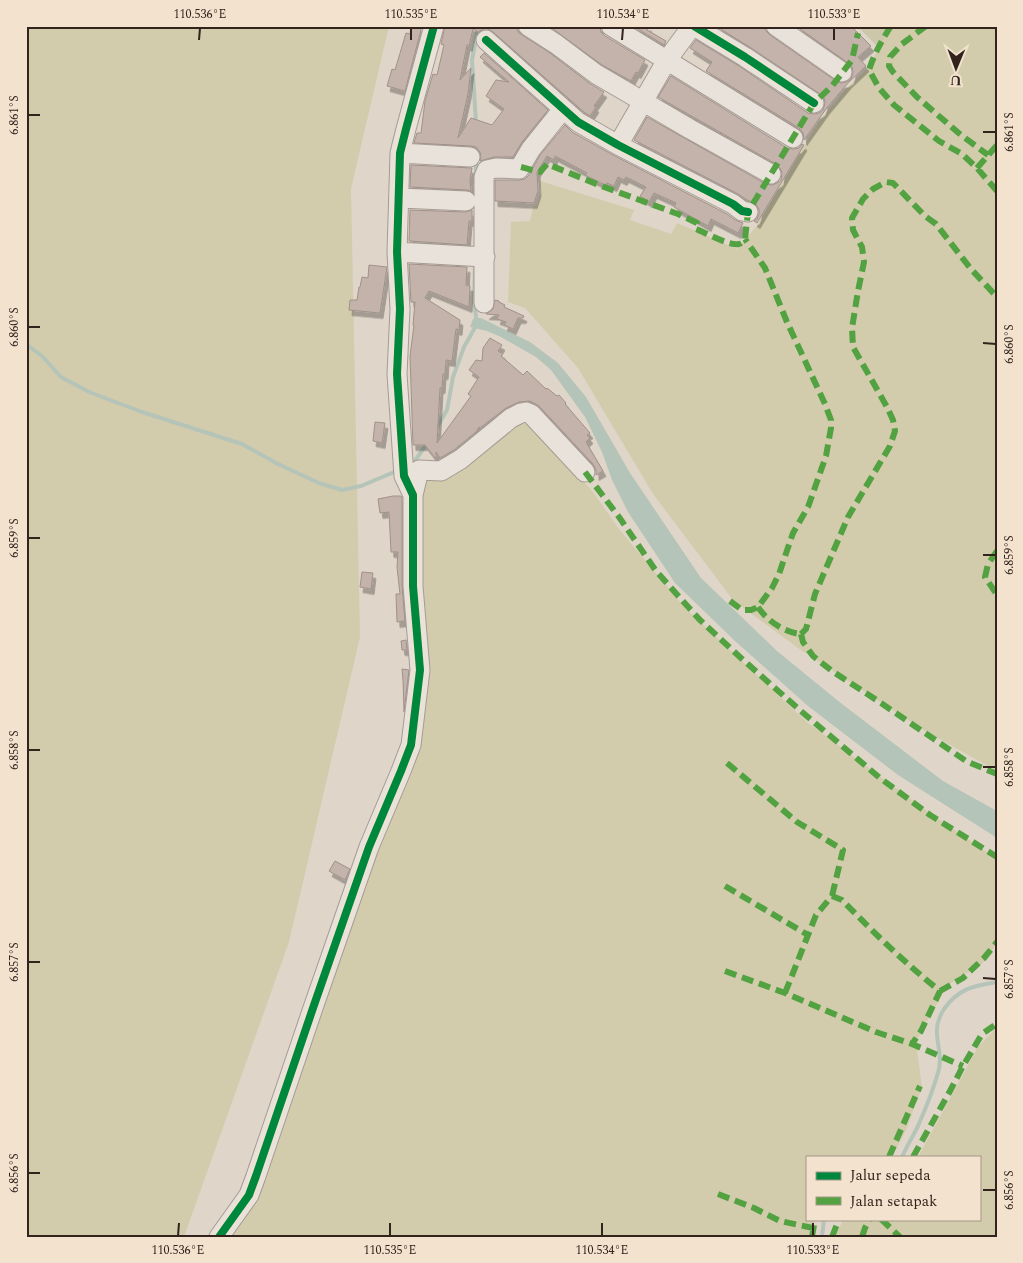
<svg xmlns="http://www.w3.org/2000/svg" width="1023" height="1263" font-family="Spectral,serif">
  <defs>
    <filter id="shadow"><feDropShadow dx="3" dy="5.5" stdDeviation="0" flood-color="#0004"/></filter>
  </defs>
  <rect width="100%" height="100%" fill="#e0d5c9"/>
  <path fill="#d2ccac" d="M26,26H389L351,189L360,637L289,942L184,1237H26Z
    M892,26H997V771L920,728L798,648L733,600L653,494L578,368L525,308L508,302L511,222L530,221L533,207L537,205L541,193L540,181L634,210L630,220L671,234L677,223L737,249L756,227L818,123L845,90L866,70Z
    M514,424H528L537,428L593,492L619,529L685,608L808,723L927,811L997,859V943L982,964L948,985L933,1010L916,1042L922,1087L906,1130L892,1157H807V1219H815L811,1237H227L396,794L421,619L422,475Z
    M997,1027V1237H836L839,1228L844,1219H872L874,1221L884,1220V1219H979V1157H918L978,1047Z"/>
  <path fill="#ccc6ab" d="M857,26H892L879,48Z"/>
  <path fill="#b5c4b8" d="M476,318H481L530,342L558,363L586,397L630,473L701,578L777,651L842,704L943,781L997,811V838L898,775L808,706L735,641L675,583L628,512L612,480L602,452L585,417L551,370L536,357L501,337L487,331L470,327L473,319Z"/>
  <g fill="none" stroke-linecap="round" stroke-linejoin="round">
    <path stroke="#b5c4b8" stroke-width="4" d="M476,123L472,60L478,28
      M476,176V160
      M26,344L42,356L61,377L89,392L142,412L242,444L278,464L319,483L342,490L361,486L399,470
      M436,429L447,410L453,377L464,347L477,324L474,302L475,263
      M412,465L428,442
      M902,1157C907,1146 913,1136 918,1126C925,1110 932,1093 937,1076C943,1060 938,1050 937,1034C936,1024 939,1017 944,1009C959,988 973,986 997,982
      M822,1237L824,1219"/>
  </g>
  <path fill="#c3b3aa" stroke="#a09189" filter="url(#shadow)" d="M411,26H422L405,91L387,86L392,69L395,70L406,33L410,34Z
    M445,26H517L518,32L522,35L550,53L589,83L604,92L594,106L596,107L590,116L585,113L493,32L488,29H483L478,32L473,29L469,46L467,45L460,80L471,68L468,94L458,138L471,118L492,125L504,109L486,96L496,80L509,82L480,57L484,53L548,110L522,142L513,157H494L480,161L481,157L480,152L476,147L471,146L414,143L417,133H421L425,101L433,74L437,75L444,45L441,44Z
    M549,26H600L601,32L605,36L645,60L638,73L636,72L631,81L602,65Z
    M633,26H649L647,30L666,41L664,45Z
    M716,26H765L766,31L770,35L836,81L841,83L846,82L851,79L853,72L852,67L848,63L796,26H851L871,46L858,57L866,66L848,83L826,109L804,140L803,133L799,128L706,71L712,62L690,48L696,40L739,66L808,113L814,114L819,113L823,110L825,103L824,98L820,94L751,48Z
    M671,76L787,148L793,149L799,148L802,144L804,145L757,223L754,221L757,219L759,214V209L755,203L747,200L738,194L634,140L647,117L766,184L772,185L777,183L781,180L782,173L780,168L776,164L658,97Z
    M565,125L572,132L613,155L727,214L735,220L743,223L738,233L711,219L708,226L674,207L676,203L654,193L649,202L640,196L646,187L626,177L624,180L618,177L614,186L607,183L605,185L585,175L587,173L555,156L554,160L547,156L537,172L538,191L534,203L495,201V180H519L525,179L529,175L540,155Z
    M411,165L472,168L470,180L471,191L467,190L410,187Z
    M410,210L465,212L472,210V221H469L467,245L409,241Z
    M409,264L467,267L466,285L470,286L469,307L429,291L425,298L460,320L459,330L456,329L452,361L446,360L445,374H443L442,388H440L437,443L471,396L468,394L479,377L469,370L476,360L482,361L483,348L490,338L502,345L498,351L503,354L501,356L523,375L527,371L546,389L547,388L557,396L559,395L566,403L565,404L590,433L587,435L590,438L586,442L603,471L596,475V470L593,464L539,406L530,401L519,402L506,408L480,428L479,427L476,432L454,450L440,458L436,452V459L425,445H413L410,356L414,325H413L415,302H411Z
    M369,265L387,267L380,313L349,310L350,300H357L359,287H360L362,277L368,278Z
    M495,300L499,301V302L505,305L504,307L524,316L523,318H518L513,329L504,325L506,322L497,319L499,315L486,314L493,309Z
    M375,422L385,423L382,443L373,441Z
    M393,496H401L402,498V586L405,621L397,622L396,594H400L397,567L398,552H391L389,512L380,513L378,499Z
    M362,572L373,573L371,589L360,587Z
    M406,640L407,650H402L401,641Z
    M402,669L409,670L404,712L403,680Z
    M335,861L350,869L345,880L329,871Z"/>
  <g fill="none" stroke-linecap="round" stroke-linejoin="round">
    <g stroke="#a59b93" stroke-width="21">
      <path id="minor" d="M528,26L556,44L596,74L690,129L771,174
        M611,26L793,138
        M694,26L745,57L814,103
        M776,26L842,72
        M486,40L578,122L618,145L733,204L742,211L748,212
        M618,145L667,60L692,26
        M400,153L470,157
        M400,198L466,201
        M397,252L485,257
        M484,303V177L487,170L496,168L519,169L531,149L563,109
        M413,495L419,470L441,471L461,459L511,418L521,413L526,412L531,414L585,472
        M219,1237L249,1195L256,1176L313,1008L369,847L401,771L411,745L420,670L413,586V495L404,476L397,374L400,309L397,252L400,153L406,129L434,26"/>
    </g>
    <use href="#minor" stroke="#e8e2db" stroke-width="19"/>
    <path stroke="#52a241" stroke-width="6" stroke-dasharray="12 6" stroke-linecap="butt" d="M891,26C882,40 874,54 869,70L879,88L894,105L939,141L962,154L977,168L997,191
      M926,26L902,44L890,57L889,66L893,72L917,97L961,135L988,155
      M521,167L540,172L547,164L604,187L678,214L697,223L696,229C706,233 729,246 739,244C742,243 743,242 745,239L748,212L814,103L832,86L852,60L858,33
      M977,168L997,145
      M585,472L619,517L656,571L699,619L741,658L802,712L880,778L930,815L997,857
      M997,551L988,564L985,577L997,595
      M730,601L742,610H751L758,607L772,588L779,574L793,533L808,507L826,456L831,428V420L825,404L787,322L765,268L745,239
      M758,607C766,620 785,633 801,634
      M801,634L806,629L815,594L848,517L890,446L895,431L893,420L887,407L853,347L852,328L858,291L864,262L862,247L853,230L852,218L863,199L873,189L886,182L893,183L925,216L936,224L971,269L997,297
      M801,634L803,642L813,656L832,671L881,703L966,761L997,774
      M727,763L797,822L843,850L832,896
      M725,886L808,935
      M725,971L785,993L876,1032L912,1044L963,1066
      M940,991L963,978L984,958L997,942
      M785,993L816,915L832,896L842,900C873,932 905,963 940,991L921,1031L912,1044
      M889,1157L920,1086
      M913,1157L950,1091L963,1066L982,1034L995,1025L997,1022
      M718,1194L754,1208L780,1221L813,1228
      M881,1219L900,1237
      M812,1237L815,1219
      M832,1237L839,1219
      M862,1237L865,1228L870,1219"/>
    <g stroke="#f2e2ce" stroke-width="11">
      <path id="cycleway" d="M694,26L745,57L814,103
        M486,40L578,122L618,145L733,204L742,211L748,212
        M219,1237L249,1195L256,1176L313,1008L369,847L401,771L411,745L420,670L413,586V495L404,476L397,374L400,309L397,252L400,153L406,129L434,26"/>
    </g>
    <use href="#cycleway" stroke="#00873e" stroke-width="8"/>
  </g>
  <path fill="none" stroke="#32231c" stroke-width="2" d="M199,40L200,28M411,40V28M622,40L623,28M834,40V28M28,115H40M983,132H996M28,327H40M983,343L996,344M28,538H40M983,555H996M28,750H40M983,767H996M28,962H40M983,978L996,979M28,1173H40M983,1190H996M178,1236L179,1223M390,1236V1223M602,1236V1223M813,1236V1223"/>
  <rect width="1023" height="1263" fill="none" stroke="#f2e2ce" stroke-width="55"/>
  <rect x="806" y="1156" width="175" height="65" fill="#f2e2ce" stroke="#a59687"/>
  <rect x="816" y="1172" width="25" height="8" fill="#00873e" stroke="#a59687"/>
  <text x="850" y="1180" font-size="15" fill="#32231c">Jalur sepeda</text>
  <rect x="816" y="1197" width="25" height="8" fill="#52a241" stroke="#a59687"/>
  <text x="850" y="1206" font-size="15" fill="#32231c">Jalan setapak</text>
  <g transform="translate(956 68) rotate(181)" stroke="#f2e2ce" stroke-width="4" paint-order="stroke">
  <path d="M0-4L9 19L0 12L-9 19Z" fill="#32231c"/>
  <text y="-8" font-size="14" font-weight="bold" text-anchor="middle" fill="#32231c">U</text>
  </g>
  <rect x="28" y="28" width="968" height="1208" fill="none" stroke="#32231c" stroke-width="2"/>
  <g font-size="12" text-anchor="middle" fill="#32231c">
    <text x="200" y="18">110.536°E</text>
    <text x="411" y="18">110.535°E</text>
    <text x="623" y="18">110.534°E</text>
    <text x="834" y="18">110.533°E</text>
    <text transform="translate(14 115) rotate(-90)" y="4">6.861°S</text>
    <text transform="translate(1009 132) rotate(-90)" y="4">6.861°S</text>
    <text transform="translate(14 327) rotate(-90)" y="4">6.860°S</text>
    <text transform="translate(1009 344) rotate(-90)" y="4">6.860°S</text>
    <text transform="translate(14 538) rotate(-90)" y="4">6.859°S</text>
    <text transform="translate(1009 555) rotate(-90)" y="4">6.859°S</text>
    <text transform="translate(14 750) rotate(-90)" y="4">6.858°S</text>
    <text transform="translate(1009 767) rotate(-90)" y="4">6.858°S</text>
    <text transform="translate(14 962) rotate(-90)" y="4">6.857°S</text>
    <text transform="translate(1009 979) rotate(-90)" y="4">6.857°S</text>
    <text transform="translate(14 1173) rotate(-90)" y="4">6.856°S</text>
    <text transform="translate(1009 1190) rotate(-90)" y="4">6.856°S</text>
    <text x="178" y="1254">110.536°E</text>
    <text x="390" y="1254">110.535°E</text>
    <text x="602" y="1254">110.534°E</text>
    <text x="813" y="1254">110.533°E</text>
  </g>
</svg>
